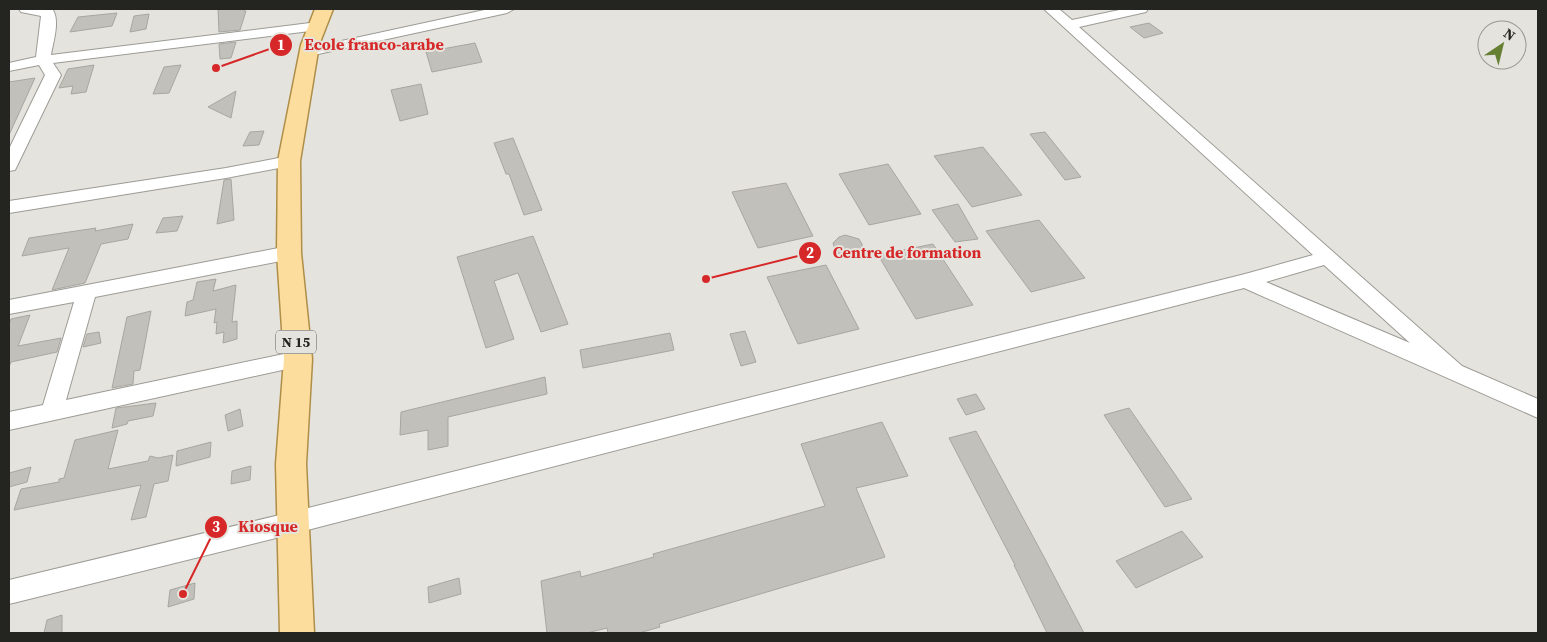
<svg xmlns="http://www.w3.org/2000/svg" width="1547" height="642" font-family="'Source Serif 4',serif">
  <rect width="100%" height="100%" fill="#e5e3dd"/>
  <path fill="#c2c0ba" stroke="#a8a6a0" d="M218,9H244V11H246L240,30L219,32Z
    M117,13L112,26L70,32L78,17Z
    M149,14L146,29L130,32L134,16Z
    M1149,23L1163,33L1144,38L1130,27Z
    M236,42L231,58L220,59L219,44Z
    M475,43L482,62L432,72L426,52Z
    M94,65L86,92L71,94L73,86L59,88L68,69Z
    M181,65L169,93L153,94L164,67Z
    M35,78L9,135V82Z
    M421,84L428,114L400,121L391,90Z
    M236,91L231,118L208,107Z
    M264,131L259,145L243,146L250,132Z
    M1045,132L1081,177L1065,180L1030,134Z
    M513,138L542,210L524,215L509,174H506L494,143Z
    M983,147L1022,195L972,207L934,156Z
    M888,164L921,214L869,225L839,174Z
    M231,179L234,220L217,224L224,180Z
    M786,183L813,236L758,248L732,192Z
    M958,204L978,239L955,242L932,210Z
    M183,216L177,231L156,233L163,218Z
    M1039,220L1085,278L1031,292L986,231Z
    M133,224L128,239L101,244L85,283L52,290L69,248L22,256L29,238L96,228L95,231Z
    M845,235L859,239L862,244V251L850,256L836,253L833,243L839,237Z
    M533,236L568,324L541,332L518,273L494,281L514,339L486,348L457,257Z
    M933,244L973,305L916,319L878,255Z
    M826,265L859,329L798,344L767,277Z
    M216,279L213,291L236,285L232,322L237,321V339L223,343L224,332L216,334L217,322L214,323L216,309L185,316L187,302L193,300L197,282Z
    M151,311L140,370L134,371L133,384L112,388L127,317Z
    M30,315L18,346L61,338L57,352L11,362L9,367V324L11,319Z
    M745,331L756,362L741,366L730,334Z
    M99,332L101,343L83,347L87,334Z
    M670,333L674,350L583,368L580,350Z
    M545,377L547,394L448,417V446L428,450V430L400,435L401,412Z
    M976,394L985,409L966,415L957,399Z
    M156,403L153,416L128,421L127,424L112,428L116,408Z
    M1129,408L1192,499L1165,507L1104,415Z
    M240,409L243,426L228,431L225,415Z
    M882,422L908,476L856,488L885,557L659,624L660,627L639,633H608L607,628L587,633H547L541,581L580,571L581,577L654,557L653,554L825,506L801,444Z
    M118,430L108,469L148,461L150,456L158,458L173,455L168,481L154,484L146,517L131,520L141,485L14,510L21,489L59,482V479L64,478L75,440Z
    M976,431L1044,557L1084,633H1047L1014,565H1015L949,438Z
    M211,442L210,457L176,466L177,451Z
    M251,466L250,480L231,484L232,471Z
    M31,467L27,482L9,487V473Z
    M1182,531L1203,557L1136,588L1116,561Z
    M459,578L461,594L429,603L428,587Z
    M195,583L194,599L168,607L170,590Z
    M62,615V633H44L47,620Z"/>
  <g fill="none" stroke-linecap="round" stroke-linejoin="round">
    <g stroke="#9c9b95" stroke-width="2">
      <path id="minor" d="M19,9L53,10C60,22 53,42 51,55L318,22L325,26L318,30L53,63L61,75L17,166L15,170L9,171V149L45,75L39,65L9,71V63L36,57L41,16L21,12Z
        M489,9H514L507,13L309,56L304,55L302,52L304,49L309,48Z
        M1044,9H1059L1072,20L1124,9H1148L1146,12L1079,27L1462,366L1538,399V418L1244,288L292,534L9,604V580L292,512L1245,274L1313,255ZM1324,265L1410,343L1266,282Z
        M289,156L295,157L297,161L295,165L226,178L9,213V201L226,168Z
        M289,246L296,248L298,253L296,258L95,297L66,400L298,351L305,353L308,359L305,365L9,430V412L43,405L74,302L9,314V300Z"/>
    </g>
    <g stroke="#af8e48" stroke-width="3">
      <path id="major" d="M315,9H333L319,45L300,161L301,253L312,359L306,464L314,633H280L276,464L284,359L277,253L278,161L301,45Z"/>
    </g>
    <use href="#minor" fill="#fff" fill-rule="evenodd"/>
    <use href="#major" fill="#fcdd9e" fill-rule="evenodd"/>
  </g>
  <g text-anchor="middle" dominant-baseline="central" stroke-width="4" stroke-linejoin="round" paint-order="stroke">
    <rect fill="#e5e3dd" stroke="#5e5d59" stroke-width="1" x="276" y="330.5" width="40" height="23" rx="4"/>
    <g font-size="14" font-weight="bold" fill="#242421">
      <text x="296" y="342">N 15</text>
    </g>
  </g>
  <path fill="none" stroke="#d62828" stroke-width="2" d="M216 68L281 45M706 279L810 253M183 594L216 527"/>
  <g fill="#d62828" stroke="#e5e3dd" stroke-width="2">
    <circle cx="216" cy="68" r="5"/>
    <circle cx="706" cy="279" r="5"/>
    <circle cx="183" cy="594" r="5"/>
    <circle cx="281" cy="45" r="12"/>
    <circle cx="810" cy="253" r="12"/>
    <circle cx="216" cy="527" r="12"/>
  </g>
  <g font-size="15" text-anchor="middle" font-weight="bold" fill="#fff">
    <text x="281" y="50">1</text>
    <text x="810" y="258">2</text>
    <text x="216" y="532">3</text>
  </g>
  <g font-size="16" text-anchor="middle" font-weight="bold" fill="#d62828" stroke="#e5e3dd" stroke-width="4" stroke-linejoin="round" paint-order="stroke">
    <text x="374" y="50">Ecole franco-arabe</text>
    <text x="907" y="258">Centre de formation</text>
    <text x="268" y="532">Kiosque</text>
  </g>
  <rect width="1547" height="642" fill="none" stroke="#242421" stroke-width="20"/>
  <g transform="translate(1502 45) rotate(35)"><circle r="24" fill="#e5e3dd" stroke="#989792"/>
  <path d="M0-4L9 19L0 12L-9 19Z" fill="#668033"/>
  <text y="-8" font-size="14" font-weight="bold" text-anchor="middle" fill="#242421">N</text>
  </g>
</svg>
